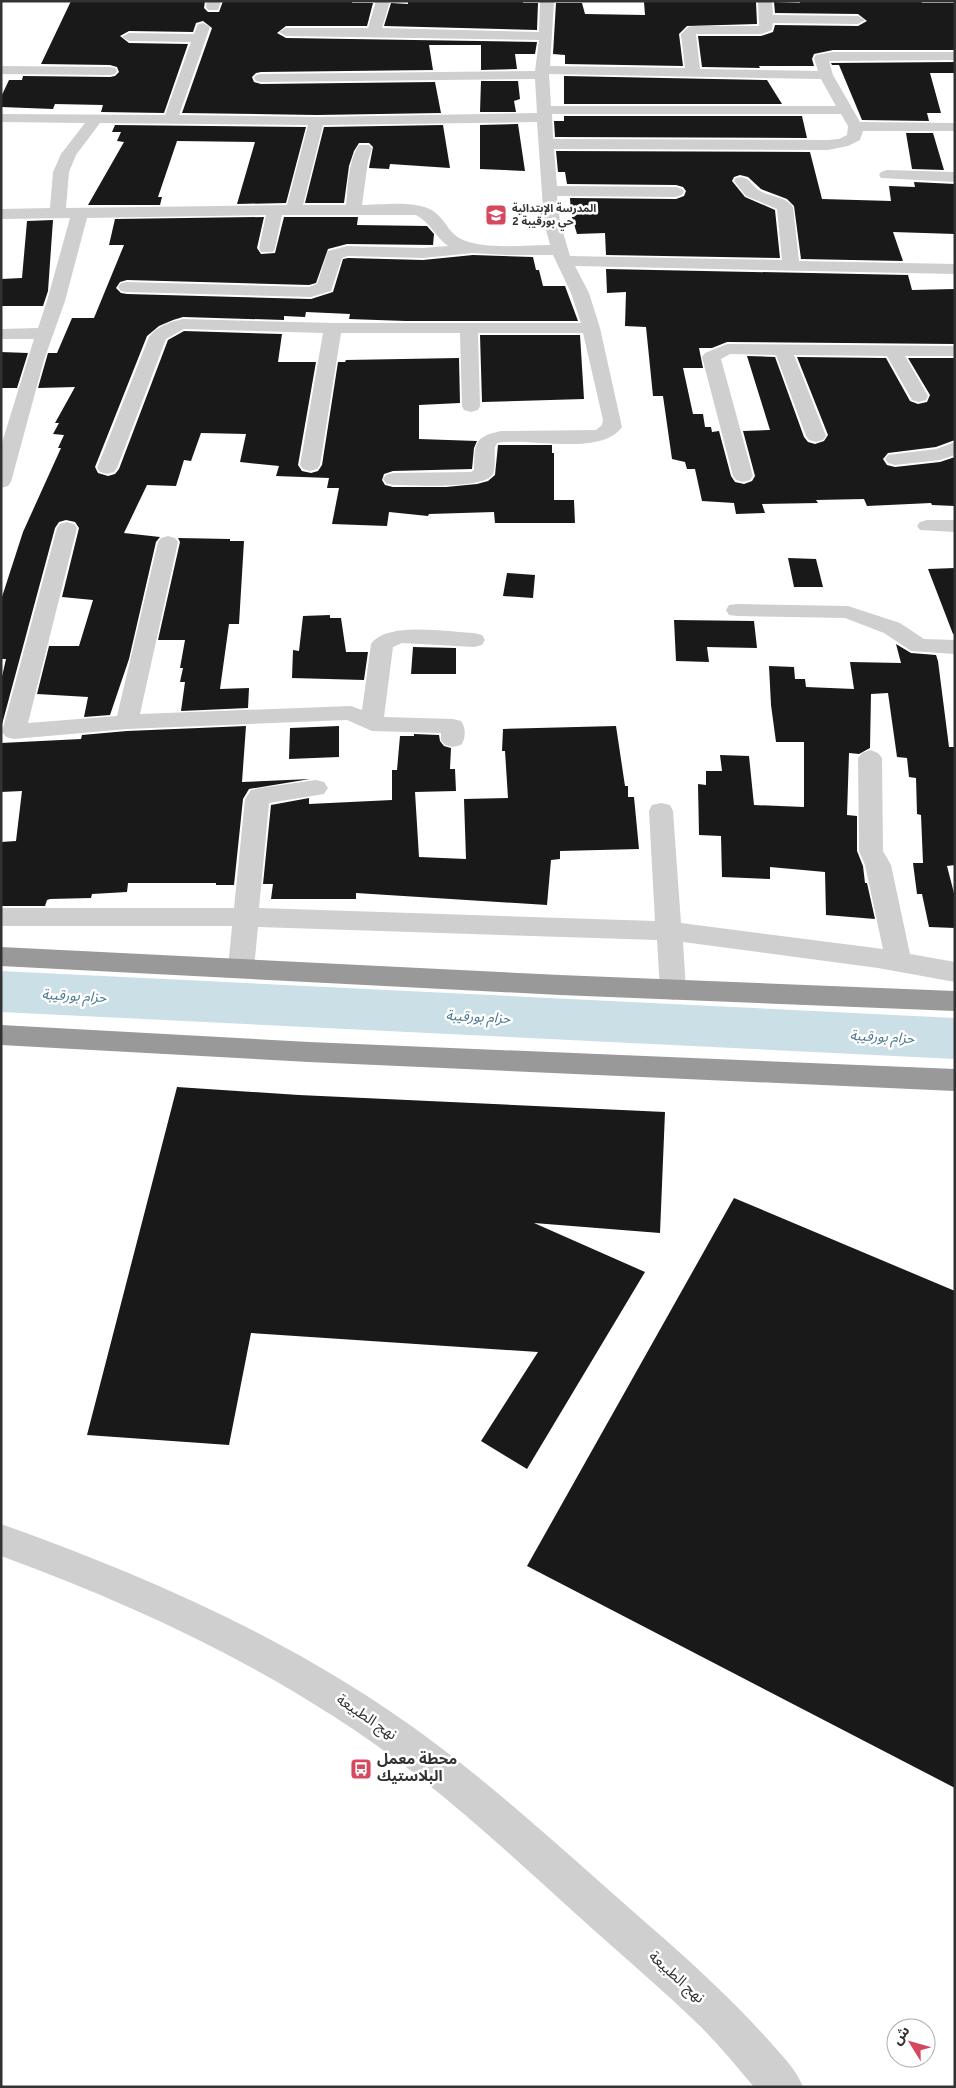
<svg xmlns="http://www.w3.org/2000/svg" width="956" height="2088" font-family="Overpass,'Noto Sans Arabic',sans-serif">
  <rect width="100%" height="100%" fill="#fff"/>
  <path fill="#cbdfe6" d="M1,971L955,1018V1059L1,1012Z"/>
  <path fill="#191919" d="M71,1H205L204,8L208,12H219L223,1H352V3H373L367,26H286L277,33L286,38L537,42L535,54H515L517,69L481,70V45H429L433,70L261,72L256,73L252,77L254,82L261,84L435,82L441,113L317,115L182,113L212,28L203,21L196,23L193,32L129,31L120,36L129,43L188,44L164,113L101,112L103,105L55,104L53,109L1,107V97L9,80H22L23,76L110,77L115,76L119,72L117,67L110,65L41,64Z
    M408,1H523V3H538L537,30L384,26L391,3L408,4Z
    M800,1H921L922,3H955V50H833L814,54L812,59L814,66H759L760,68L702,67L698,36H761L773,32L775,25L858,26L867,21L858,14L775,13L774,2L800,3Z
    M644,2H756L757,24L687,26L679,34L683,66L565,64V55L553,54L556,3H582L585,14L645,15Z
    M955,62V73H930L941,113H927L929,121L862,120L839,65H832L831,63Z
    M564,76L767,80L782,104H564Z
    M481,81H518L520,99L514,101L516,112H480Z
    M564,116H802L807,138L555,137L554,121H564Z
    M518,124L525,171L480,169V125Z
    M115,125L306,127L286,203L237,204L255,142L177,141L158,197H162L160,205H88L124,142L117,141L121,132H112Z
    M443,125L450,168L390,164L389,169L369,168L373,147L369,143H359L354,151L349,166L344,203H305L324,127Z
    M906,133H933L944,170L912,169Z
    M556,151L810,152L822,199L891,201L889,186L915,187L914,182L955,184V234L893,232L903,261L801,259L794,206L787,199L761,189L748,177L740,175L734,177L732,181L745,197L775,210L780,258L606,255L605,233L577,234L571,214L570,198L676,199L684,196L686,191L683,187L676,185L567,184L565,172H558Z
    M264,217L257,248L261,254L275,253L284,217H358L357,225L427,226L434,234L433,245L347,244L328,249L316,283L309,285L127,280L120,282L116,288L121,293L127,294L311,299L333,292L343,259L348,258L423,260L473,255L533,257L536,270H539L543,286H565L578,321H406L349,319L350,314L306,312L305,317L284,316V320L183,317L173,320L159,326L147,336L95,467L98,473L108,476L115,474L119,469L168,340L184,331L282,334L278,362H316L298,465L302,471L311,473L318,471L322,465L338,362H345L346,360L459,358L460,403L419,405V439L477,441L474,448L472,469L393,471L384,474L382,480L385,485L393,487H446L477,484L488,481L495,475L498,445H552V453H554V500H574L575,523H495L494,512L429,514L428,516L389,512L387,526L332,524L339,488H327L329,478L276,476L279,466L240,462L246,434L201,433L191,461L184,460L176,486L147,485L124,533L160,537L156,542L129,659L110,715L84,717L88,697L37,694L49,646H79L93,600L62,597L79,528L75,522L66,520L59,522L55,528L1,728V681L6,659H1V600L23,532L61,448H58L64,435L53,434L59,423H55L75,387L38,388L48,353H57L72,318H94L124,245H109L115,219Z
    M53,220L48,291L43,306H1V279L22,278L27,221Z
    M606,269L908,275L912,290L955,289V344L727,342L712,348H699L703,368H683L693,414H703L705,427H711L712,432L719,431L731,476L735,482L744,484L752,481L755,476L743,431L770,430L747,356L775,357L804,437L808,442L815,444L824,441L828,435L797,357L886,358L910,401L918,404L927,402L930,395L908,358H955V440L936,447L888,453L883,459L887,465L895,467L940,462L955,457V506L932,505L931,503L867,506L864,499L816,500L818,503L762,504L765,513L736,514L734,503L702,501L695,469H687L685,462L672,459L663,396H653L646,327L625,326L626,292L607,293Z
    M480,335H580L584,399L482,402Z
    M1,352L28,353L17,388H1Z
    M178,538L230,539V541H244L239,624H229L220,689L249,688L248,708L181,711L185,682H180L183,668H180L185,640H158L180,542Z
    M788,558L816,559L823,587H794Z
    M955,568V634H953L928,569Z
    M507,573L535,575L533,598L503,596Z
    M330,615V618H341L346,652H368L364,680L292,678L293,650L299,651L303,616Z
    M674,620L754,621L757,648L707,647L709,662L676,661Z
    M896,644L911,653L936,655L938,661L949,747H955V865L947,866L955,897V928L929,927L922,894H917L913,863H923L921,815L917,814L916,778L909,777L907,758L897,757L888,693L871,694L870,748L859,754L849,753L847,815L857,816V851L863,866L865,883H867L875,919L826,915L825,872L770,867V879L722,877L721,836L699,835L698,784L706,785V771H722L720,755L749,756L754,805L804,807V742H776L771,705L769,666L794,667L795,679H805L806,687L854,689L850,662L901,663Z
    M413,647L456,648V674H411Z
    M246,726L242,782L310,779L249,789L243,799L234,885H216V883H128L127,892L92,894L91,898L50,899L47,900L45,906H1V842L16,841L22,791L1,792V743L81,739L82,735L127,731Z
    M339,726V757L289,759L290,728Z
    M616,726L625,786H628V797H634L639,849L560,851V859L551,860L547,905L356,893V899H271L273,884H263L271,805L309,798V804L392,800V770H397L400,736H414V734L439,735L440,741L444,746L451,748L450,769H455L456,791L415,792L419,857L466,859L464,799L508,798L505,751H502L503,729Z
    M177,1087L299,1095L665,1112L660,1233L534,1223L645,1272L527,1469L481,1441L538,1352L251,1333L229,1445L87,1435Z
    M734,1198L955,1291V1788L527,1566Z"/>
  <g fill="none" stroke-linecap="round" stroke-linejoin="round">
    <path fill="#cfcfcf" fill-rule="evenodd" d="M207,1H221L218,10H208L206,7Z
      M376,1H390L382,28L539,32L540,1H554L550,66L685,68L681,34L688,27L693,26H759L758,1H772L773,15L858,16L865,20L858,24L773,23L772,30L761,34H696L700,69L818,71L814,58L816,55L833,52H955V60L829,61L833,75L860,122L955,123V131H863L860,140L848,146L828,150L554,149L557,186L676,187L682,189L684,192L682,195L676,197L557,196L560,222L570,256L782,260L777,209L746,196L734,181L736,178C749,174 750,185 760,191C771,197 785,196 793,207L799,261L955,264V274L575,266L589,293L600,328L622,427C601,457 530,437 497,443L495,447C494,455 496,467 493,474C485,490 410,485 393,485L386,483L383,479L386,475L393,473L471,472L474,470C475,444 473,437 501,431L596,430L602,425L603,420L583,333H478L480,406L478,410L471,412L464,410L462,406L460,333H341L320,465L317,469L310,471L303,469L300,465L323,333L184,329L166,339L117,468L114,472L107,474L100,472L97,468L149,337C157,326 170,322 183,319L333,323H581L571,293L553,255H506L473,253L423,258L348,256L342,258L331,291L311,297L127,292L121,291L118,287L121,283L127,282L309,287L317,284L328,251L347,246L423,248L448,246C435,237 430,222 416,215H282L275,248L273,252H261L259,248L266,215L87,218L65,301L44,360L11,482L8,486L1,488V446L34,339H1V329L38,328L47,301L70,218L1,219V209L50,208L53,172L61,154L85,123L1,122V114L165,115L191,42L129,41L122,37L129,33L194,34L198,24L203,23L210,27L179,115L317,117L537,113L535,79L261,82L256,81L254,78L256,75L261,74L535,71L539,40L286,36L279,32L286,28H368ZM549,74L821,79L836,106H551ZM552,114H841L848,126L847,135L839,139L828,140L553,139ZM537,122L544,222L550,245C525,245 483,250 461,239C450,234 446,222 437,214C421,199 383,205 362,205L368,161L372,148L369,145H359C348,161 348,187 346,205H303L323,125ZM100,123L308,125L287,205L66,208L69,172L76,155Z
      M1,66L110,67L115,68L117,71L115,74L110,75L1,74Z
      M887,170L955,172V182L881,178L879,175L881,172Z
      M727,344L955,346V356H905L928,396L926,400L919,402L912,400L887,356L794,355L826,436L823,440L816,442L809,440L806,436L776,355L730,354L721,359L753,476L750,480L743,482L736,480L733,476L702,357L705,353Z
      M955,442V455L940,460L895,465L888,463L885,459L888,455L936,449Z
      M927,520H955V532L920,530L917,526L920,522Z
      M67,522L74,524L77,528L28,723L117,716L158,542L161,538L168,536L175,538L178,542L140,714L351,706L362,710L371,644C387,621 448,632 474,633L482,635L485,640L482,645L474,647L402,643L393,647L384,717L453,719L461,721C466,728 466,738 461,745L453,747L445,745L441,740V733L372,731L347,720L127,729L14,739L6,737L2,732L57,528L60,524Z
      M737,604L848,606L900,623L924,639L955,640V654L911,651L884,633L845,618L737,616L729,615L726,610L729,605Z
      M870,750L878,753L882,758L883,851L891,865L910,954L955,962V982L878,968L683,942L686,990L682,997L673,1000L664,997L660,990L657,940L258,927L254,968L250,975L241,978L232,975L228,968L232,926H1V908H234L245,799L251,790L260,788L316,780L324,782L328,788L324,794L269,803L259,908L655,921L649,811L652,805L661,803L670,805L673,811L681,923L883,949L865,865L859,851L858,758L862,753Z
      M1,1524C155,1579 305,1645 436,1744C509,1799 576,1862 645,1922C689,1960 732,1999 771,2043C783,2057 796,2069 803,2087H754C737,2067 720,2046 701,2027C661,1988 618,1952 576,1914C522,1865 468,1815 410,1770C287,1676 146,1609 1,1556Z"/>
    <path fill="#999" fill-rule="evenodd" d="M1,947L560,975L955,991V1011L560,995L1,966Z
      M1,1025L309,1042L955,1069V1091L309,1062L1,1045Z"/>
  </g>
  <defs>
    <g id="school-square" transform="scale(1.125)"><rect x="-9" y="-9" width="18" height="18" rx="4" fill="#d5485f" stroke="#fff"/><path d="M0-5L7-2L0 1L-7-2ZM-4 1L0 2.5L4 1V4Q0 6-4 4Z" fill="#fff"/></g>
    <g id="bus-square" transform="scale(1.125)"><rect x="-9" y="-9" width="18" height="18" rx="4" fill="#d5485f" stroke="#fff"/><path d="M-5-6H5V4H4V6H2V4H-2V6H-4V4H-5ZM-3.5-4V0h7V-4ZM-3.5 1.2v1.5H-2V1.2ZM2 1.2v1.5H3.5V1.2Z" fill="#fff"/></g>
  </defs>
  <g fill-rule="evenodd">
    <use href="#school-square" x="496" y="215"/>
    <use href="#bus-square" x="361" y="1769"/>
  </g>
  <g text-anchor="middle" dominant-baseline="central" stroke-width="5" stroke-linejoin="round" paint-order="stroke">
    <g font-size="11" font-weight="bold" fill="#323232" stroke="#fff" text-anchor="start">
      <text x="512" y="209">المدرسة الإبتدائية<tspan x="512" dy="13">حي بورقيبة 2</tspan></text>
    </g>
    <g font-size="14" font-style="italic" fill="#47788d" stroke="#fff">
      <text transform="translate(74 997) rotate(3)">حزام بورقيبة</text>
      <text transform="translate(478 1018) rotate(3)">حزام بورقيبة</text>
      <text transform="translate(882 1038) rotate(3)">حزام بورقيبة</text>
    </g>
    <g font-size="15" fill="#323232" stroke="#fff">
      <text transform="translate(366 1718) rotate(34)">نهج الطبيعة</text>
      <text transform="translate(676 1978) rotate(42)">نهج الطبيعة</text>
    </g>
    <g font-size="15" font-weight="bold" fill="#323232" stroke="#fff" text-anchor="start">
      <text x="377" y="1760">محطة معمل<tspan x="377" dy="17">البلاستيك</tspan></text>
    </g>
  </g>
  <rect width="956" height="2088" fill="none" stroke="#323232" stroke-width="5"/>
  <g transform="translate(911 2043) rotate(307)"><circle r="24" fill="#ffffff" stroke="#adadad"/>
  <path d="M0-4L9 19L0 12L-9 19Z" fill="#d5485f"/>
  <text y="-8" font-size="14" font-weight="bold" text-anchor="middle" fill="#323232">ش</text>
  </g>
</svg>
